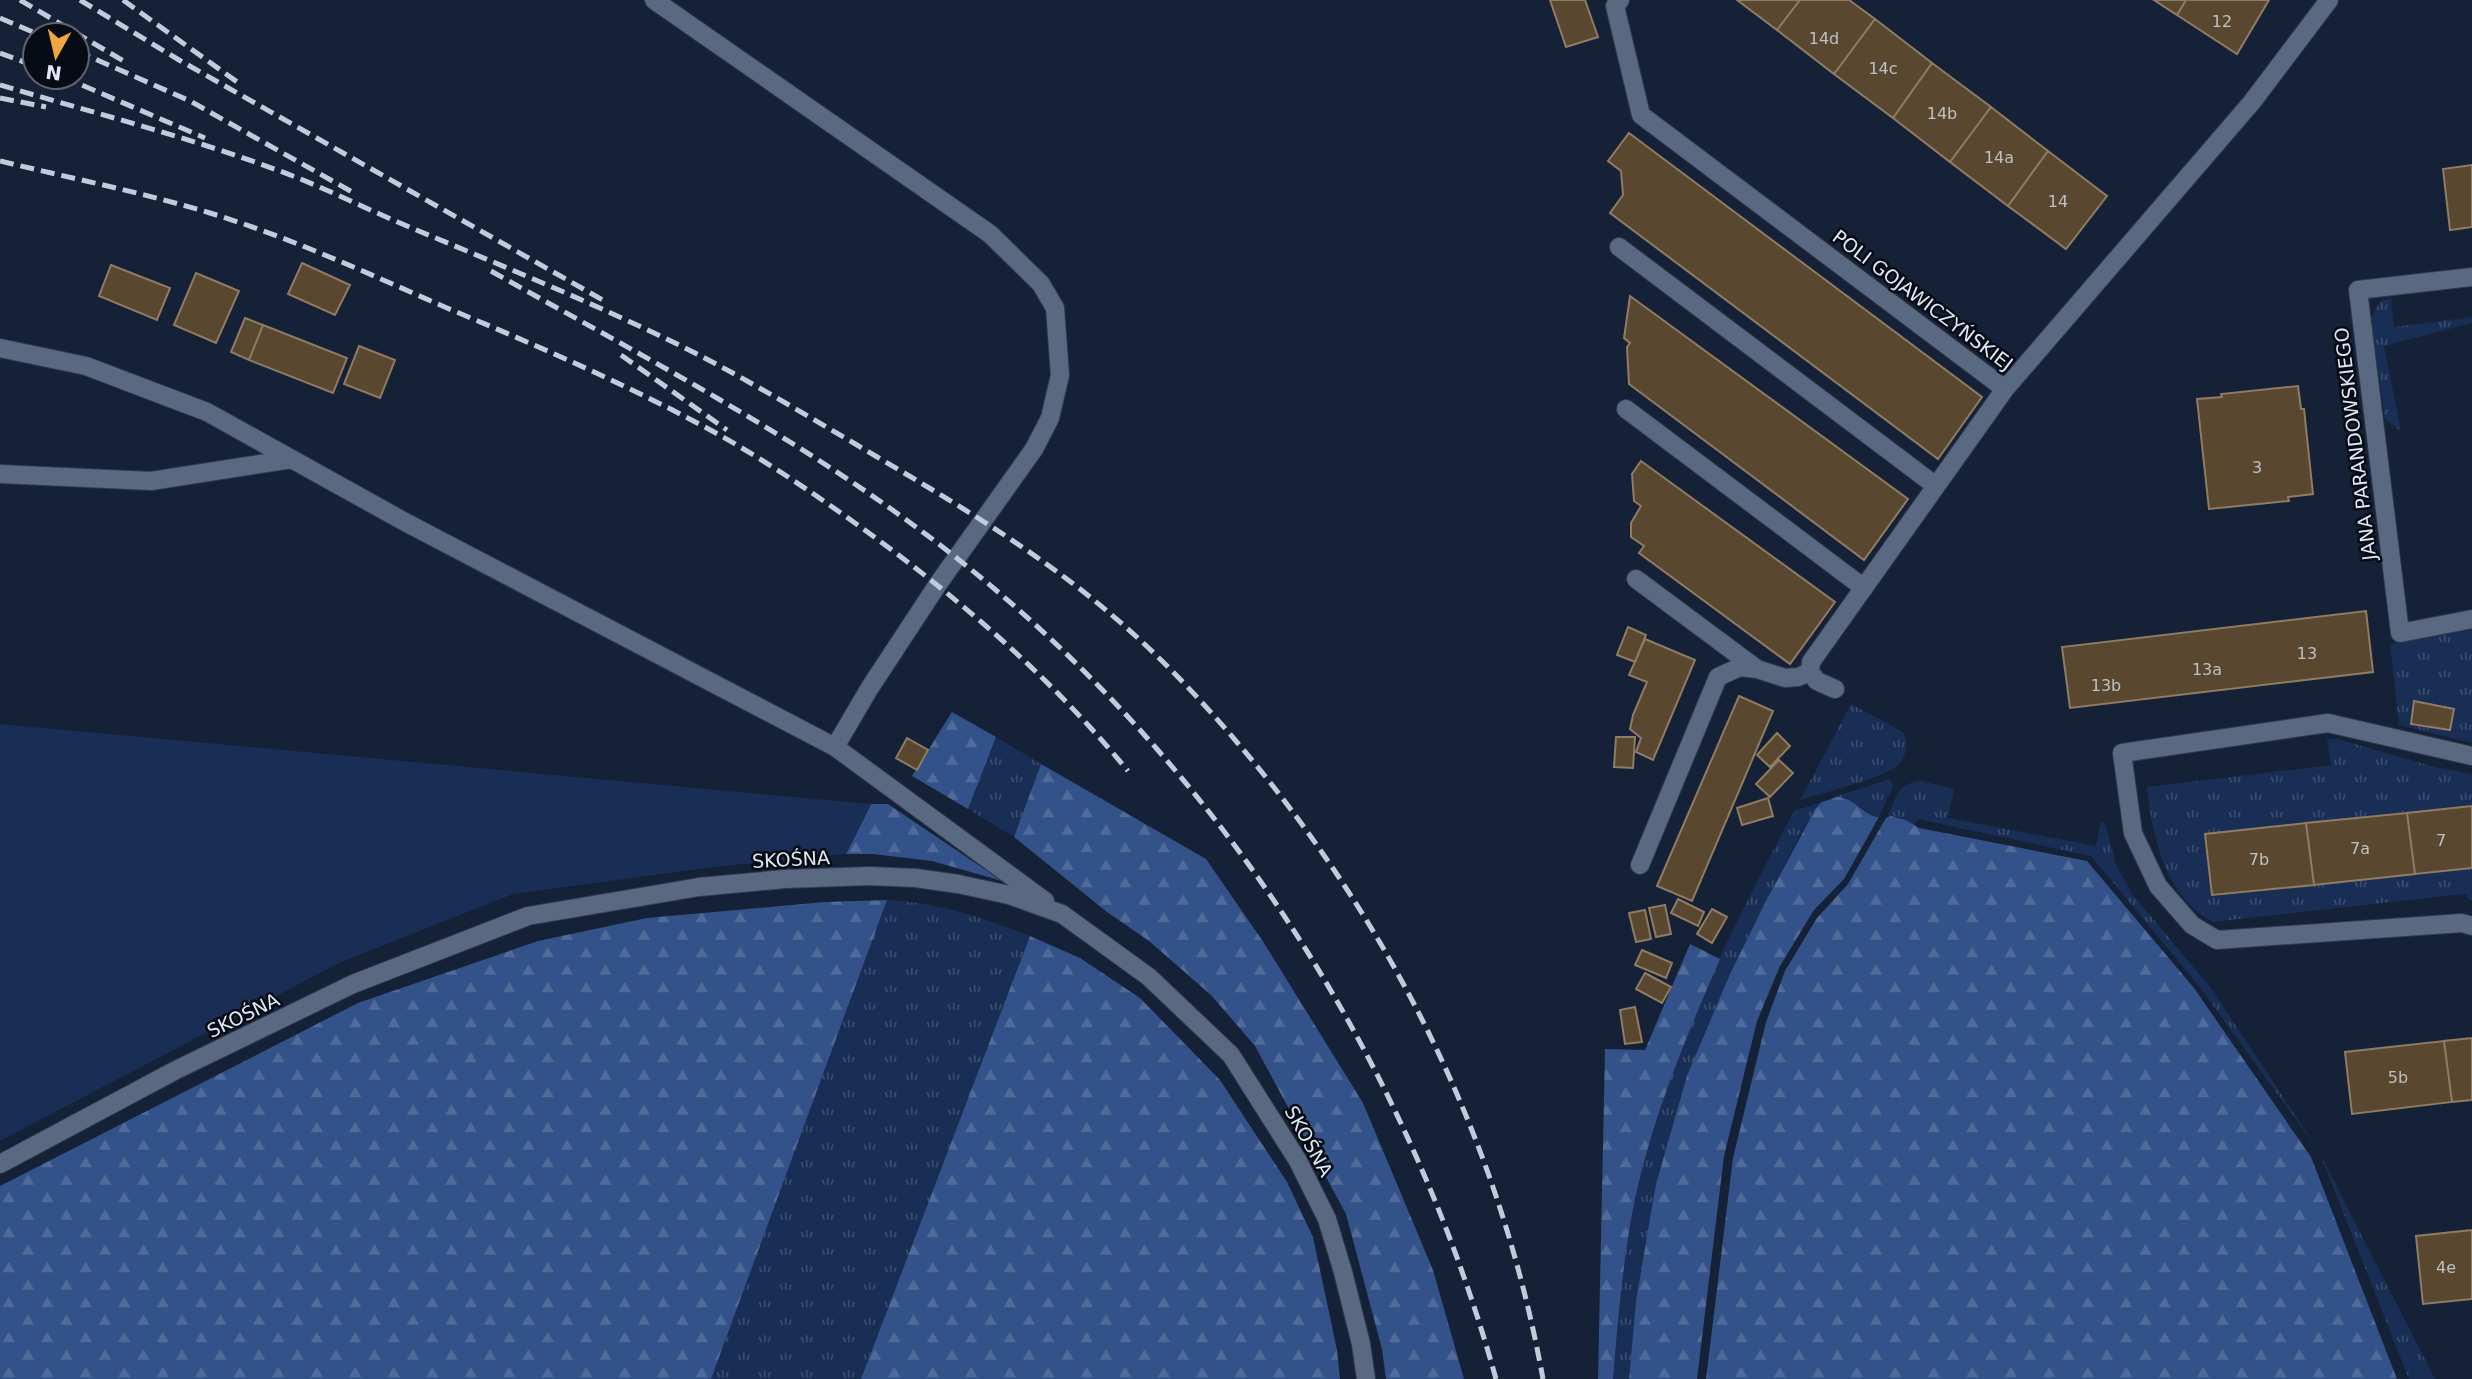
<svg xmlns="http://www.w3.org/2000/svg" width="2472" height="1379" font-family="'DejaVu Sans',sans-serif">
  <defs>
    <pattern id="grass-tufts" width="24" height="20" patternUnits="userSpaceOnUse" patternTransform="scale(1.75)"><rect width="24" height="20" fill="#192e54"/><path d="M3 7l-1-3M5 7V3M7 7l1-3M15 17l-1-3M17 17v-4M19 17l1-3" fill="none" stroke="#3a4c6d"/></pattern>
    <pattern id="forest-firs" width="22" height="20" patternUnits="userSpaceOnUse" patternTransform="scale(1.75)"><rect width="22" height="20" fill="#335289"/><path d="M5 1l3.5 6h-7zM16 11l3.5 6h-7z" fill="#506b9a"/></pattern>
  </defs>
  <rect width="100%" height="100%" fill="#152136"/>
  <path fill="url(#grass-tufts)" d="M2391,299L2394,327L2472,317V323L2384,346L2401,431L2385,419L2371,319L2380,301Z
    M2472,630V743L2399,725L2390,644Z
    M1851,704L1903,732C1908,741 1907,755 1900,763C1889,777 1819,794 1800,800Z
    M996,737L1041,764L1014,837L968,809Z
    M2327,739H2337L2435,767L2472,774V900L2468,899L2466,894L2454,895L2213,922C2165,897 2152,836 2147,787L2331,765Z
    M1890,779L1893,787L1879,817L1870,815L1861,807L1831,798Z
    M1921,781L1954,789L1948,818L2096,846L2101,821L2105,823L2116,865L2132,894L2211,988L2318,1150L2199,986L2091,856L1918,819L1914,826C1908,819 1895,813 1887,818C1896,799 1897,783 1921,781Z
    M1822,802L1799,837L1730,974L1636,1301L1629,1379H1613C1618,1319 1623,1258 1635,1199C1664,1062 1729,933 1794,811Z
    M887,900C944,904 978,916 1030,936L861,1379H711Z
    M2320,1154L2435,1379H2409Z"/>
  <path fill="url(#forest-firs)" d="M952,712L996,737L968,809L912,776Z
    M1041,764L1206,859L1264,943L1363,1103L1433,1270L1464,1379H1386L1382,1349L1346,1214L1255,1046L1211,995L1149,941L1107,912L1014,837Z
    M1838,797C1857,799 1863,816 1879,817L1844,879L1814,910L1780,966L1757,1021L1724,1156L1697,1379H1629L1636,1301L1656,1184L1687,1076L1730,974L1766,901L1816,808L1822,802Z
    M871,804H888L1002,881L932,861L873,854H846Z
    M1891,816L1906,820L1919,828L2087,861L2194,988L2311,1157L2397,1379H1706L1733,1158L1766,1022L1785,971L1817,918L1848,884L1886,818Z
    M887,900L711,1379H0V1186L358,1003L538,941L647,918L825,902Z
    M1030,936L1080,958L1140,998L1220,1080L1287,1182L1313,1237L1337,1350L1340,1379H861Z
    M1690,944L1720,959C1686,1037 1653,1115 1635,1199C1623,1258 1618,1319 1613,1379H1598L1605,1049L1645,1050Z"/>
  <path fill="#192e54" d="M0,724L871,804L846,854L714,867L513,894L339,963L0,1141Z"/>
  <path fill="#5a4730" stroke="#907b63" stroke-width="2" d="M1550,0H1585L1598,37L1566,47Z
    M1737,0H1800L1777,30Z
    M1800,0H1849L1875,19L1834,74L1777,30Z
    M2154,0H2186L2177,15Z
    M2186,0H2269L2237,54L2177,15Z
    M1875,19L1932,63L1893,118L1834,74Z
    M1932,63L1991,107L1950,162L1893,118Z
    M1991,107L2048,151L2008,206L1950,162Z
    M1629,133L1982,397L1938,459L1610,213L1623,195L1621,171L1608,161Z
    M2048,151L2107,196L2066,249L2008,206Z
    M2472,165V227L2450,230L2443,169Z
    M302,263L350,285L335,315L288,294Z
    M111,265L170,288L157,320L99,296Z
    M196,273L239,291L216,343L174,325Z
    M1630,296L1908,499L1864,560L1629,384L1627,347L1630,343L1624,338Z
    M245,318L263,325L249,360L231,352Z
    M263,325L347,358L333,393L249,360Z
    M359,346L395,360L380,398L344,384Z
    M2298,386L2301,409H2304L2313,494L2288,497L2289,501L2209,509L2197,399L2222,397L2221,394Z
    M1641,461L1835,602L1790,664L1639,553L1644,546L1631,537V523L1641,506L1634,501L1632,474Z
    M2366,611L2373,672L2070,708L2062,647Z
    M1628,627L1646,635L1635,662L1617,655Z
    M1645,639L1695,660L1653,760L1636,752L1641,738L1630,729L1633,715L1647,682L1629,675Z
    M1739,696L1773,711L1692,901L1657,886Z
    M2414,701L2454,709L2450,730L2411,724Z
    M1777,733L1790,746L1770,767L1757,755Z
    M1616,737H1635L1633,768L1614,767Z
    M907,738L928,750L917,770L896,758Z
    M1779,760L1793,773L1770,797L1756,784Z
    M1768,798L1773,816L1742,825L1737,808Z
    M2472,806V868L2415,874L2407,813Z
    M2407,813L2415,874L2314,885L2306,823Z
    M2306,823L2314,885L2212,895L2205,834Z
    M1678,899L1704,912L1698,926L1671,913Z
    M1665,905L1671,934L1656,937L1649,908Z
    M1712,909L1727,917L1712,943L1697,934Z
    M1645,910L1651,939L1636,942L1629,913Z
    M1642,950L1672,963L1666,978L1635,965Z
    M1645,973L1671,987L1662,1003L1636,989Z
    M1635,1007L1642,1042L1625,1044L1620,1010Z
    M2472,1038V1100L2452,1102L2444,1041Z
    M2444,1041L2452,1102L2352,1114L2345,1052Z
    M2472,1230V1299L2423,1304L2416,1236Z"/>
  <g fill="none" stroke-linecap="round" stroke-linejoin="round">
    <g stroke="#333b4d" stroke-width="20">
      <path id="minor" d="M654,0L990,234L1041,284L1055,308L1060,375L1050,418L1034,449L938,584L869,689L835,747
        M1620,0L1615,6L1641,115L2005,389L2252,102L2329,0
        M1619,247L1936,486
        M2472,277L2358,290L2400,633L2472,619
        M0,348L86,366L207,412L405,522L835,747L1045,901
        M1626,409L1864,588
        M0,474L151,481L292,459
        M1636,579L1757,669L1785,678L1798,677L1810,672
        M1835,689L1817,681L1810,672L1811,662L2005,389
        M2472,756L2328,723L2122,753L2133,833L2158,886L2192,925L2217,940L2462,923L2472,926
        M1640,865L1718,677L1740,667L1757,669
        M0,1164L176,1070L353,984L528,916L699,887L785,879L869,876L916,878L958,884L1009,895L1062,914L1149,977L1231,1055L1298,1161L1327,1219L1343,1272L1361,1344L1366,1379"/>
    </g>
    <use href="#minor" stroke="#5a6982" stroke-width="18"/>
    <path stroke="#c2cbda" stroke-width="5" stroke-dasharray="14 7" stroke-linecap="butt" d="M20,0L127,63
      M80,0L179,60L608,303
      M123,0L240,84
      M0,18L40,35
      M77,51L190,101L354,193
      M0,53L35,66
      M63,77L205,138
      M0,85C91,112 188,137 277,170C324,187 368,210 414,229C503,266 593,303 679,345C740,375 799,411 857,445C943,496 1030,546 1107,611C1167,661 1220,720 1269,781C1408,957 1503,1158 1543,1379
      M0,98L46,107
      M0,161C70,178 141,192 210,213C292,238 369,274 447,308C538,346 628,385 714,432C770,463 822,499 873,536C967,605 1054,681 1128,771
      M491,271C635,352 783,429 916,527C1198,734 1403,1044 1496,1379
      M621,355L727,430"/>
  </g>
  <g text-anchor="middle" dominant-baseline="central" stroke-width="5" stroke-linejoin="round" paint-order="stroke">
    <g font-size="16" fill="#bec0c5">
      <text x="2222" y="21">12</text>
      <text x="1824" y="38">14d</text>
      <text x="1883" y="68">14c</text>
      <text x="1942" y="113">14b</text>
      <text x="1999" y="157">14a</text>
      <text x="2058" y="201">14</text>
      <text x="2257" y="467">3</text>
      <text x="2307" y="653">13</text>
      <text x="2207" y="669">13a</text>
      <text x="2106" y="685">13b</text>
      <text x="2441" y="840">7</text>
      <text x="2360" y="848">7a</text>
      <text x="2259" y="859">7b</text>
      <text x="2398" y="1077">5b</text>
      <text x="2446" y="1267">4e</text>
    </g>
    <g font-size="19" fill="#e0e8f7" stroke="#060b14">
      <text transform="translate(1923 300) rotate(37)">POLI GOJAWICZYŃSKIEJ</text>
      <text transform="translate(2355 444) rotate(-97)">JANA PARANDOWSKIEGO</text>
      <text transform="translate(791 859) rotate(-3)">SKOŚNA</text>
      <text transform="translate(243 1015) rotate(-26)">SKOŚNA</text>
      <text transform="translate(1309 1141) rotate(61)">SKOŚNA</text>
    </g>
  </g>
  <g transform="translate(56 56) rotate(188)"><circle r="33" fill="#060b14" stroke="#5d636f" stroke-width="2"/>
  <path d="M0-5L12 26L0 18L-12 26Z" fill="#f1a540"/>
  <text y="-10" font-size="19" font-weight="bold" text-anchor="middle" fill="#e0e8f7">N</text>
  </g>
</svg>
